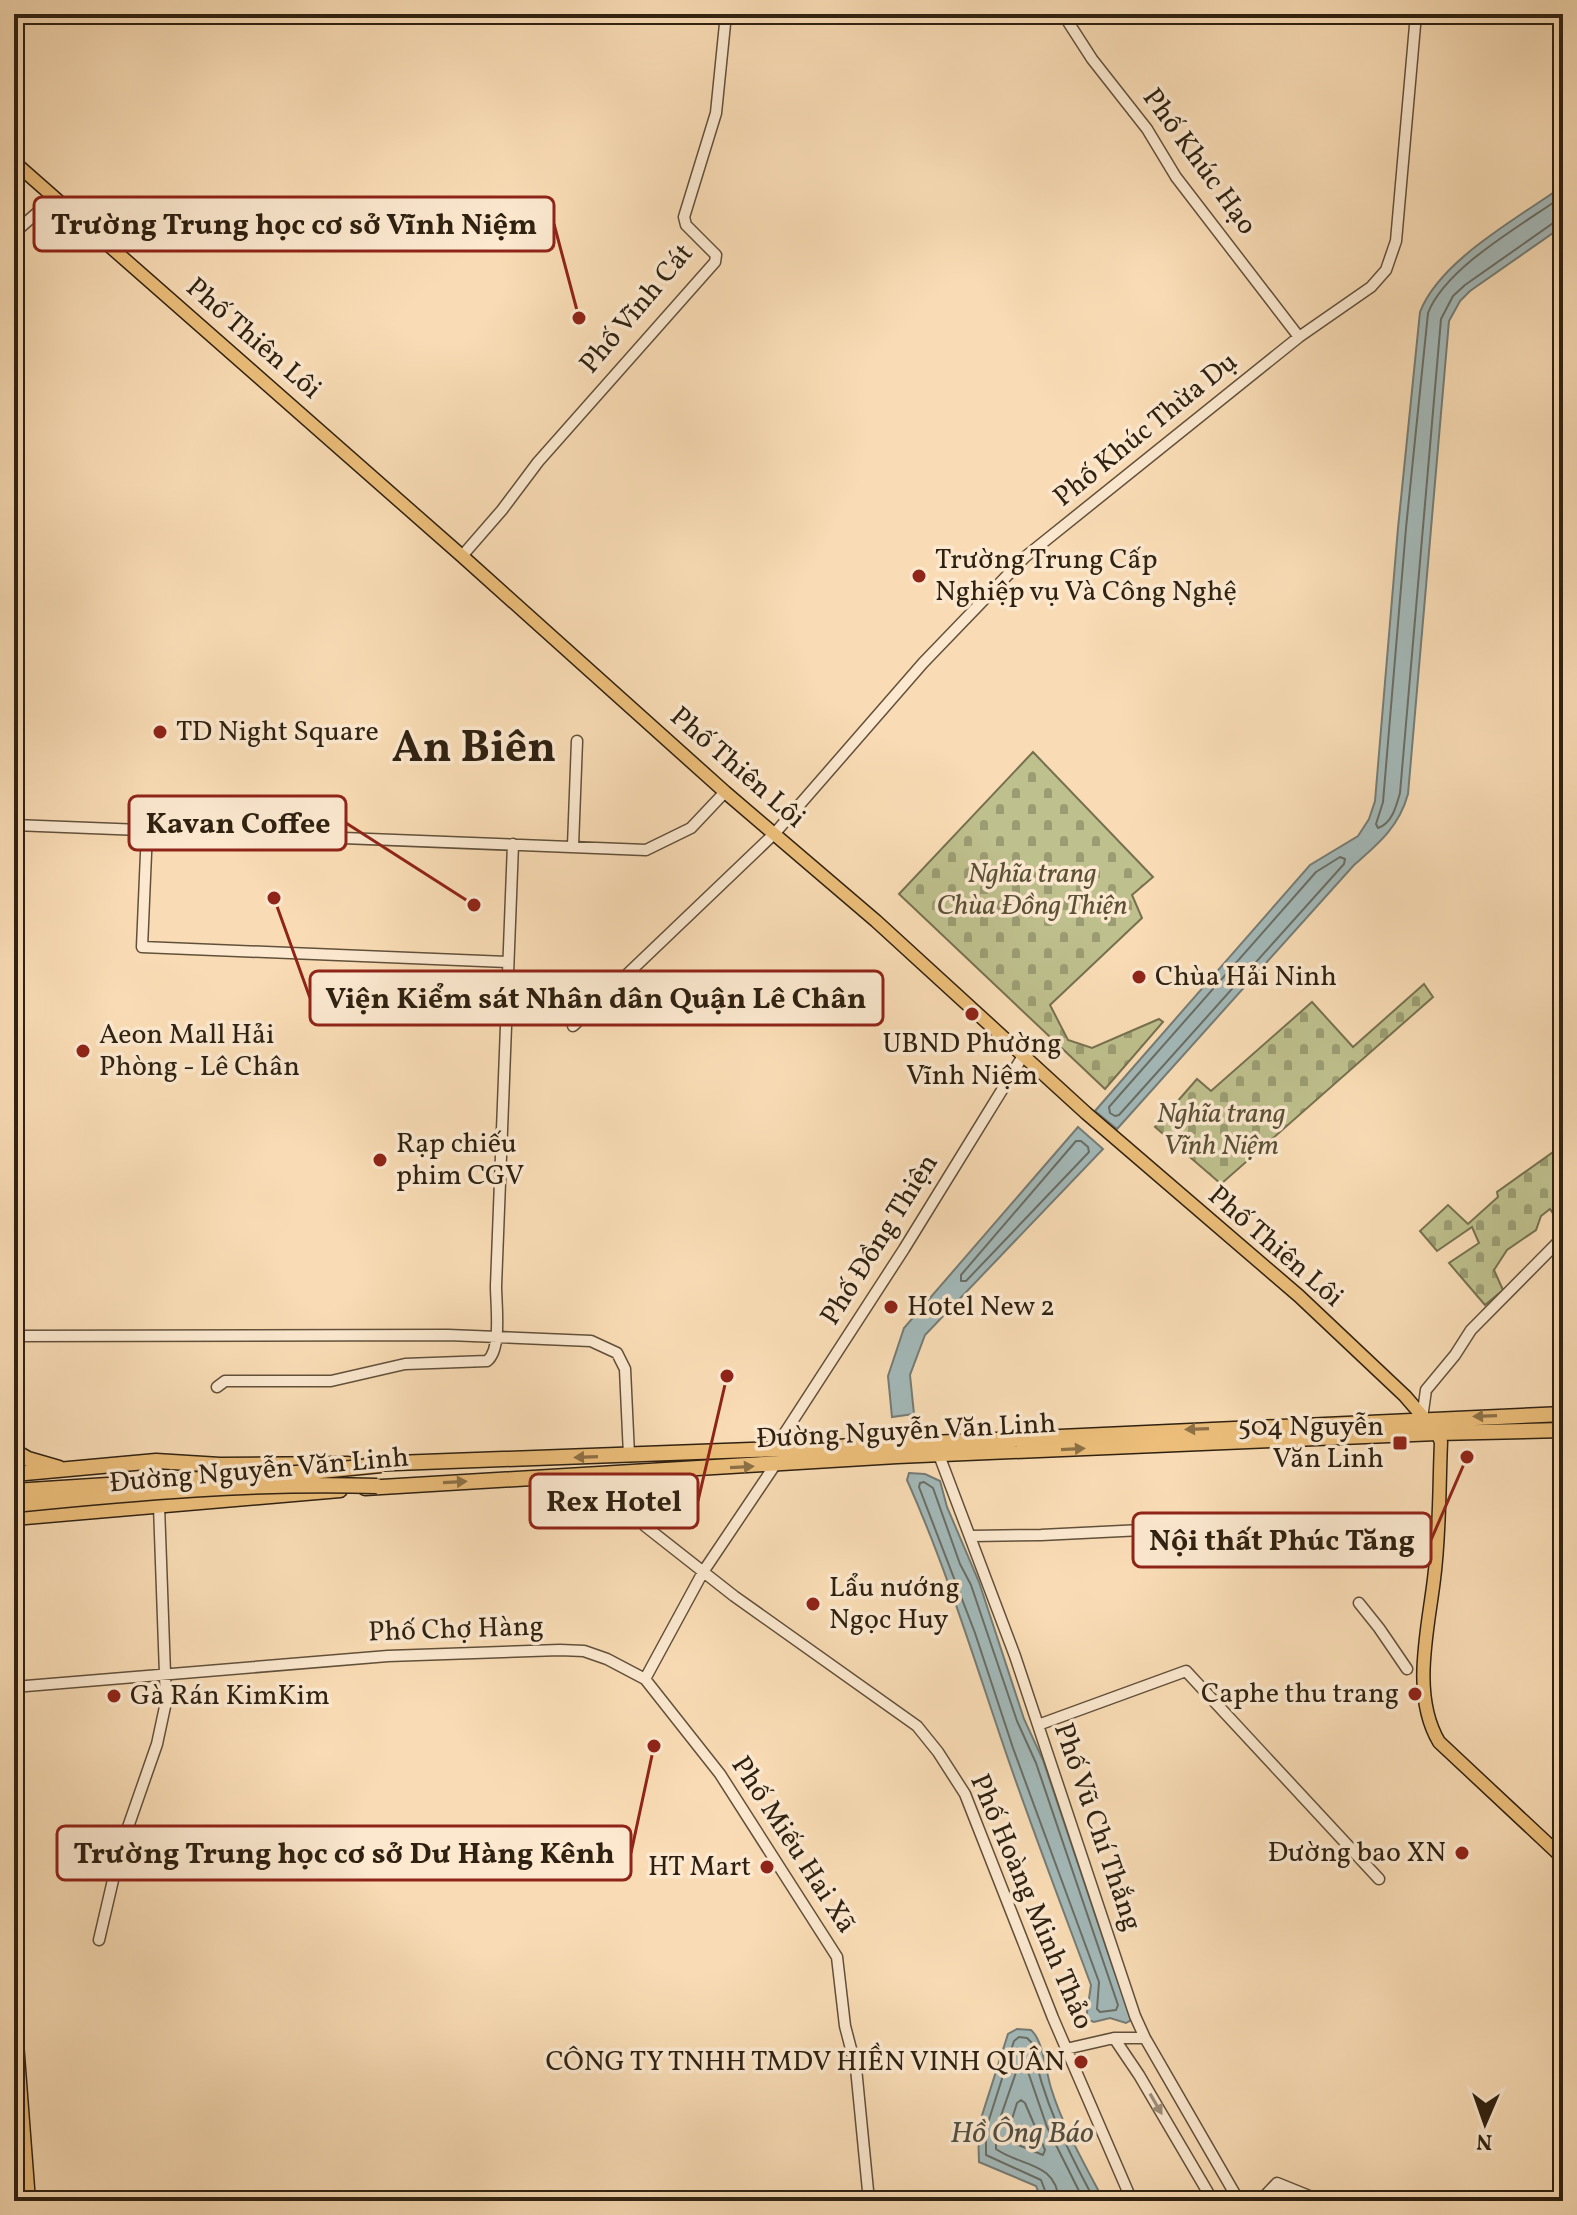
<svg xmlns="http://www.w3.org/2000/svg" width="1577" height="2215" font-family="Vollkorn,serif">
  <defs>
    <pattern id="cemetery-stones" width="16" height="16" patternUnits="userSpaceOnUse" patternTransform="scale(2)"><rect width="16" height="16" fill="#bec08d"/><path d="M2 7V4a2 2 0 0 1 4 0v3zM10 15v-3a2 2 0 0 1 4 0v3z" fill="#9b9c72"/></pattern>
  </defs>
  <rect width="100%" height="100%" fill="#f9dcb5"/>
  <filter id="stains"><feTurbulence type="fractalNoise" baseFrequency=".0025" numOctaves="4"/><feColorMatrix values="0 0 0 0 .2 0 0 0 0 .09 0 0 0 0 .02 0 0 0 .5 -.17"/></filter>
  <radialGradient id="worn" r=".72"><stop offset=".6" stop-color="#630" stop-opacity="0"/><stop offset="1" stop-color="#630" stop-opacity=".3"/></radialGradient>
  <path fill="url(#cemetery-stones)" stroke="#76704f" stroke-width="2" d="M1033,752L1153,877L1132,895L1142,918L1050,1005L1068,1040L1092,1048L1159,1019L1163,1022L1105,1089L899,894Z
    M1424,984L1433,997L1221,1184L1155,1127L1197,1079L1211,1091L1312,1002L1353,1047Z
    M1563,1145V1228L1550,1209L1541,1216L1536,1230L1507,1250L1494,1270L1503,1290L1485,1305L1449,1263L1479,1243L1472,1227L1437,1251L1420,1231L1448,1205L1468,1224L1498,1197L1497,1192Z"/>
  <path fill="#a3b9b9" stroke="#757c76" stroke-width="2" d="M1563,186V226L1470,291L1460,301L1449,321L1408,794C1399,827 1378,844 1354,865L1117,1129L1095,1111L1310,865L1358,836L1369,819L1375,801L1398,528L1420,312C1440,260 1518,218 1563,186Z
    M1078,1127L1103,1149L925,1335L910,1375L914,1414L892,1417L888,1376L904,1328Z
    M909,1473L925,1474L940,1481L947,1507L979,1582L1024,1719L1043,1760L1113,1968L1133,2019L1126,2023L1110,2018L1094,2022L1086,2019L1091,1985C1062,1907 1032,1829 1005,1750C974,1659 946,1567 907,1480Z
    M1017,2029L1031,2030C1043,2040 1046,2072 1051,2088C1063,2127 1085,2165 1104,2201H1042L1036,2186L979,2162L978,2128L1008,2034Z"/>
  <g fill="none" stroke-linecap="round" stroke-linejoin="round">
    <path stroke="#696d65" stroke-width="2" d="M1563,196C1522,225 1446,267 1428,313L1406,528L1383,802L1376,824L1378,828C1392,823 1396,807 1400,793L1441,319L1453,296L1465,285L1556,221L1563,220
      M1340,857L1345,859L1344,864L1119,1115L1115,1116L1110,1113L1109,1107L1316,872Z
      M1076,1141H1081L1088,1147L1089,1152L966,1281H961V1275Z
      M920,1483L924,1482L933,1488L960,1564L971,1585L1017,1721L1036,1763L1118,2005L1116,2010L1100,2012L1097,2009L1099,1982L1013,1748L975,1633L919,1487Z
      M1021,2100L1025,2103L1045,2150L1043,2155L1008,2141V2132L1017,2103Z
      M1049,2201L1041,2180L986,2155V2129L1014,2041L1019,2037L1027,2038L1032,2043C1042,2100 1068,2151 1095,2201
      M1059,2201C1056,2161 1021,2167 996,2149V2130L1020,2061L1025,2063L1047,2127L1084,2201"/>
    <g stroke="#62503a" stroke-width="13">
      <path id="minor" d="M1063,14L1092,59L1147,129L1176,177L1299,337
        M14,233L54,198
        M462,556L502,510L538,462L715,262L716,255L686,225L684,217L716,113L726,14
        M14,825L646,850L691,828L725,792
        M147,830L142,947L507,962
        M573,846L577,741
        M573,1026L775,833L923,663L1025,557L1299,337L1371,287L1386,270L1396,241L1416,14
        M14,1336L448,1335L591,1341L617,1353L625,1369L629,1455
        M217,1387L225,1381H331L405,1364L487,1361C502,1350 496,1305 496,1286L513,844
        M1422,1418L1426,1390L1455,1355L1471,1330L1563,1237
        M775,1448L904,1249L1023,1056
        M939,1455L1015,1656L1135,2016L1145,2038L1239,2201
        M633,1472L636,1511L645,1526L734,1596L917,1726L938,1752L965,1794L1053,2018L1132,2201
        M972,1536L1041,1535L1142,1530
        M1359,1603L1379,1628L1407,1669
        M645,1679L703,1572L775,1465
        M14,1687L388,1656L560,1650L584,1651L607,1659L645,1679L720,1774L837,1957L845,2026L856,2068L869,2201
        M1038,1725L1186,1671L1379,1879
        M99,1940L120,1850L157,1744L166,1702L159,1506
        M1114,2038L1139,2075L1213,2201
        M1066,2049L1114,2038H1145
        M1260,2201L1277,2183L1319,2200"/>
    </g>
    <g stroke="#2f2111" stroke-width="15">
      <path id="major" d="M14,162L462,556L725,792L876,921L1086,1113L1299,1296L1405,1396L1437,1433L1441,1442C1439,1487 1440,1533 1434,1579C1428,1630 1411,1695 1439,1742L1563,1858
        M14,2003L29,2201"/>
    </g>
    <g stroke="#2f2111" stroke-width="17">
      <path id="highway" d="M14,1451L28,1459L59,1468
        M369,1464L888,1445L1563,1414
        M14,1474L156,1461L220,1465L348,1464
        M365,1488L897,1456L1437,1433L1563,1430
        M14,1518L340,1490"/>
    </g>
    <use href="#minor" stroke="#fbe8cf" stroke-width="10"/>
    <use href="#major" stroke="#ecbe7a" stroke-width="12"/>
    <use href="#highway" stroke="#ecbe7a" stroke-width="14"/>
    <g stroke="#2f2111" stroke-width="17" stroke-linecap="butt">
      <path id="highway-bridge" d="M14,1491L311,1472L381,1465
        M14,1505C134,1493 256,1482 377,1486"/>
    </g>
    <use href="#highway-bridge" stroke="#ecbe7a" stroke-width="14"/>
  </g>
  <defs><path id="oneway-solid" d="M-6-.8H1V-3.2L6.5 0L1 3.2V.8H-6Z" transform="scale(2)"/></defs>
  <g fill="#8e7046">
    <use href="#oneway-solid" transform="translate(1485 1416) rotate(178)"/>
    <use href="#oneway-solid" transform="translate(1197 1429) rotate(178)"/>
    <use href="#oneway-solid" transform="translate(1073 1449) rotate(-3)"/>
    <use href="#oneway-solid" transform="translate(586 1457) rotate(178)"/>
    <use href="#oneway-solid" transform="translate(742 1467) rotate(-3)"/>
    <use href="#oneway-solid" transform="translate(455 1482) rotate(-3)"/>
  </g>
  <use fill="#9f8e7a" href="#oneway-solid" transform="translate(1156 2104) rotate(60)"/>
  <g fill="#8f2418" stroke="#fbe8cf" stroke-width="3">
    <circle cx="919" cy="576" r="8"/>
    <circle cx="160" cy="732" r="8"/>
    <circle cx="1139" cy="977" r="8"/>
    <circle cx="972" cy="1014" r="8"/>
    <circle cx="83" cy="1051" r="8"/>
    <circle cx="380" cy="1160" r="8"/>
    <circle cx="891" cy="1307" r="8"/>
    <rect x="1392" y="1435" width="16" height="16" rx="4"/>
    <circle cx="813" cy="1604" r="8"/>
    <circle cx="1415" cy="1694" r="8"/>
    <circle cx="114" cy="1696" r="8"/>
    <circle cx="1462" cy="1853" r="8"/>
    <circle cx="767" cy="1867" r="8"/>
    <circle cx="1081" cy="2062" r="8"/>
  </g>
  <g text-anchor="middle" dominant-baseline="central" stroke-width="7" stroke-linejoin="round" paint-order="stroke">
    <g font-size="28" fill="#2f2111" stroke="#fbe8cf">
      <text transform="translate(1199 162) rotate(54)">Phố Khúc Hạo</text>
      <text transform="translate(637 309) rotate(-50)">Phố Vĩnh Cát</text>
      <text transform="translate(253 339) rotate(41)">Phố Thiên Lôi</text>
      <text transform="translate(1146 430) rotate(-39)">Phố Khúc Thừa Dụ</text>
      <text transform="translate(737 768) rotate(41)">Phố Thiên Lôi</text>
      <text transform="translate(880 1240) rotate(-58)">Phố Đồng Thiện</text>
      <text transform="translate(1275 1247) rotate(41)">Phố Thiên Lôi</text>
      <text transform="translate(906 1432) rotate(-3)">Đường Nguyễn Văn Linh</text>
      <text transform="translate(259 1471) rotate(-5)">Đường Nguyễn Văn Linh</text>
      <text transform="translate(456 1630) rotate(-2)">Phố Chợ Hàng</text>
      <text transform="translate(1097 1827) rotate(71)">Phố Vũ Chí Thắng</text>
      <text transform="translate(793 1845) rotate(57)">Phố Miếu Hai Xã</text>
      <text transform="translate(1031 1902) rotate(67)">Phố Hoàng Minh Thảo</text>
    </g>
    <g font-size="28" fill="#2f2111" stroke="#fbe8cf" text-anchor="start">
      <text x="935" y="560">Trường Trung Cấp<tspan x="935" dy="32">Nghiệp vụ Và Công Nghệ</tspan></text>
      <text x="176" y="732">TD Night Square</text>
      <text x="1155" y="977">Chùa Hải Ninh</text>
      <text x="99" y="1035">Aeon Mall Hải<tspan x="99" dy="32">Phòng - Lê Chân</tspan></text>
      <text x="972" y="1044" text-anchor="middle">UBND Phường<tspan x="972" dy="32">Vĩnh Niệm</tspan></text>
      <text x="396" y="1144">Rạp chiếu<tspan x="396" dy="32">phim CGV</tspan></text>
      <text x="907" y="1307">Hotel New 2</text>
      <text x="1384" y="1427" text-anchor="end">504 Nguyễn<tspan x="1384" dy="32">Văn Linh</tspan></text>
      <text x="829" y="1588">Lẩu nướng<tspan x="829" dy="32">Ngọc Huy</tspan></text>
      <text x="1399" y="1694" text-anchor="end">Caphe thu trang</text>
      <text x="130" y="1696">Gà Rán KimKim</text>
      <text x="1446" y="1853" text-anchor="end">Đường bao XN</text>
      <text x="751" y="1867" text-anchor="end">HT Mart</text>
      <text x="1065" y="2062" text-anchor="end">CÔNG TY TNHH TMDV HIỀN VINH QUÂN</text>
    </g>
    <g font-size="28" font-style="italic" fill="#5a5136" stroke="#fbe8cf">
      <text x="1032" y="874">Nghĩa trang<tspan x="1032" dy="32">Chùa Đồng Thiện</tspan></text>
      <text x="1221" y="1114">Nghĩa trang<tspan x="1221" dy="32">Vĩnh Niệm</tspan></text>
    </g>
    <g font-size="30" font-style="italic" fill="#524f43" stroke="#fbe8cf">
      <text x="1022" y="2134">Hồ Ông Báo</text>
    </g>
    <g font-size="44" font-weight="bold" fill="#2f2111" stroke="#fbe8cf">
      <text x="474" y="749">An Biên</text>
    </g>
  </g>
  <path fill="none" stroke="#8f2418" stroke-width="3" d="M579 318L554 224M474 905L346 823M274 898L310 998M727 1376L698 1501M1467 1457L1431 1540M654 1746L631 1853"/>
  <g fill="#8f2418" stroke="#fbe8cf" stroke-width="3">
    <circle cx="579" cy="318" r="8"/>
    <circle cx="474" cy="905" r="8"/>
    <circle cx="274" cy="898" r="8"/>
    <circle cx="727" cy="1376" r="8"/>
    <circle cx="1467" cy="1457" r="8"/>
    <circle cx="654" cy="1746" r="8"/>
  </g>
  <g fill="#fbe8cf" stroke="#8f2418" stroke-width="3">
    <rect x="34" y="197" width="520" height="54" rx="8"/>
    <rect x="129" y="796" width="217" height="54" rx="8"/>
    <rect x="310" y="971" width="573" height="54" rx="8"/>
    <rect x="530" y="1474" width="168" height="54" rx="8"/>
    <rect x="1133" y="1513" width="298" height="54" rx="8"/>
    <rect x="57" y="1826" width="574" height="54" rx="8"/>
  </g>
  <g font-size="30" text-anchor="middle" font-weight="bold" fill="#2f2111">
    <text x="294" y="234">Trường Trung học cơ sở Vĩnh Niệm</text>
    <text x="238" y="833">Kavan Coffee</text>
    <text x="596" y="1008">Viện Kiểm sát Nhân dân Quận Lê Chân</text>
    <text x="614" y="1511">Rex Hotel</text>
    <text x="1282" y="1550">Nội thất Phúc Tăng</text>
    <text x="344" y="1863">Trường Trung học cơ sở Dư Hàng Kênh</text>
  </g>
  <rect width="1577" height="2215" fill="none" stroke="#f9dcb5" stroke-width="48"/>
  <rect x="16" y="16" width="1545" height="2183" fill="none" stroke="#2f2111" stroke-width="4"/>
  <rect x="24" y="24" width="1529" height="2167" fill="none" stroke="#2f2111" stroke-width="2"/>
  <g transform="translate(1485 2123) rotate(182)" stroke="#fbe8cf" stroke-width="6" paint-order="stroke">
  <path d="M0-6L14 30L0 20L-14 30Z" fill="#2f2111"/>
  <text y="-12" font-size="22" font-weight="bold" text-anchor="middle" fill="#2f2111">N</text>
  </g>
  <rect width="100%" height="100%" filter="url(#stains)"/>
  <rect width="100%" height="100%" fill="url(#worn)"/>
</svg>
